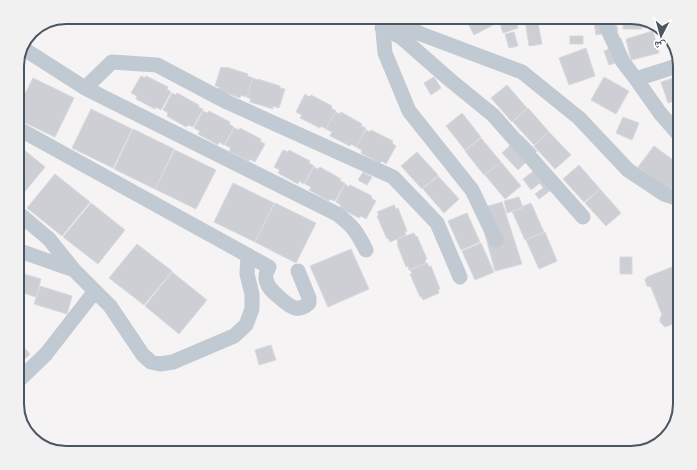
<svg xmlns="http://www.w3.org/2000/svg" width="697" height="470" font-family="Raleway,'Noto Naskh Arabic',sans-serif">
  <rect width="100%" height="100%" fill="#f5f3f3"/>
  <path fill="#cdcfd5" stroke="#d7d9de" d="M474,17H492L495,24L474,35L467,21Z
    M504,17H515L518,28L503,33L500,24L505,22Z
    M565,17H579L580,19L567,23Z
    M593,17H615L618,31L596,35Z
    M623,17H631L642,20V29H623Z
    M537,18L542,44L529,46L525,20Z
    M643,21L652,24L653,27L644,28Z
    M653,31L659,53L631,60L626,39Z
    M514,32L518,46L509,48L505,34Z
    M667,35L674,42L675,47H669Z
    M570,36H583V44H570Z
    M621,38L628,59L609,65L604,51L609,49L607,43Z
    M586,48L595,76L569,85L559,58Z
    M221,67L226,68V67L248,74L247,76L253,78L247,97L241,95L240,98L218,90L219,87L215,86Z
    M141,76L145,78L146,76L168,87L167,89L171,92L161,110L156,107L155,109L136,99L137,96L131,93Z
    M680,76V99L668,103L661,82Z
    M434,77L441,88L431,95L424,83Z
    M604,77L629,91L616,114L591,100Z
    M33,78L74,98L55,137L17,119V110Z
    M253,78L258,80V79L280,86V88L285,89L279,108L273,106V109L250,102L251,99L247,97Z
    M17,81L24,85L17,95Z
    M507,85L527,108L512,122L491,98Z
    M172,93L176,95L177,93L199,105L198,107L203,109L193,127L188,125L186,127L167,116L168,113L163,110Z
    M305,94L309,97L311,95L332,106L331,108L336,111L326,129L321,126L320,128L300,118L302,115L296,112Z
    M528,108L549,132L534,145L513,122Z
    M91,109L132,129L113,168L72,148Z
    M203,111L207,113L209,111L230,122L229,124L234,127L224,145L219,142L218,145L198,134L200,131L194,128Z
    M335,112L340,114L341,112L362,124L361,126L366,128L356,147L351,144L350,146L330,136L332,132L326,129Z
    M462,113L481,137L465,150L446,126Z
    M623,117L639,123L632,140L616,133Z
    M234,128L239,130L240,128L261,139L260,141L265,144L255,162L250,159L249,161L229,151L231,148L225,145Z
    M133,129L174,149L155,189L114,169Z
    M366,130L370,132L371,130L393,141L392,143L396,146L386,164L382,161L380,163L361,153L362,150L356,147Z
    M549,132L571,155L555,169L534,146Z
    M521,135L537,151L518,170L502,153Z
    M481,138L501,162L484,175L465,151Z
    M17,144L45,167L18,200H17Z
    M654,146L680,165V176L669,191L638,167Z
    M175,150L216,170L196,209L155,189Z
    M283,150L288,152L289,150L310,161L309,163L314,166L304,184L299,181L298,184L278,173L280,170L274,167Z
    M417,152L438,175L422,189L401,166Z
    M501,162L521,186L505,199L485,175Z
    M543,164L559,184L539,199L535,194L543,188L540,183L531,190L523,179Z
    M579,165L600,189L584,202L563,179Z
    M314,167L318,169L320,167L341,179L340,181L345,183L335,201L330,199L329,201L309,190L311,187L305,184Z
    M363,172L372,177L367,185L358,180Z
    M55,174L90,202L62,236L27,208Z
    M438,176L459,199L444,213L423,189Z
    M233,183L274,203L255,242L214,222Z
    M345,184L349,187L350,185L372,196L371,198L376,201L366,219L361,216L359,218L340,208L341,205L336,202Z
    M600,189L621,213L606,226L585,203Z
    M519,197L523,208L507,213L504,201Z
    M502,202L522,264L495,271L478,209Z
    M91,203L125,230L98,264L63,237Z
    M275,203L316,223L296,263L255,242Z
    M531,203L544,232L525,240L512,211Z
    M394,205L396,209L398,208L407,231L405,232L406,235L390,242L388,238L387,239L377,216L379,215L377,212Z
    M467,213L480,242L461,250L448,221Z
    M545,232L557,261L539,269L526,240Z
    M414,233L416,237L417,236L427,259L425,260L426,263L409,270L408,266L406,267L397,244L398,243L397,239Z
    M481,243L494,272L475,280L462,251Z
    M137,244L172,271L144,305L109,278Z
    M351,249L369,289L328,307L310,266Z
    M620,257H632V274H620Z
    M427,263L429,267L431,266L440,289L438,290L439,293L423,300L421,296L420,297L410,274L412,273L410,270Z
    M677,265L680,272V321L665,327L660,322V318L662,315L651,287L647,286L645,280L647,277Z
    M17,272L41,279L36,297L17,291Z
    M172,272L207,300L179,334L145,306Z
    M40,286L72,296L67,314L34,304Z
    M17,340L30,354L17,366Z
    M271,345L276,360L259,365L255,350Z
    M680,377V404L672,379Z"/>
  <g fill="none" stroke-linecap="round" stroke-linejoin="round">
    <path stroke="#c1cad2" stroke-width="15" d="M387,17L421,34L522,72L579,118L628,170L664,194L680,199
      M602,17L623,62L636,79L660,113L680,136
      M382,20L385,53L409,111L472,190L496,240
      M382,28L401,37L450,80L493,115L583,217
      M24,49L85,88L337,214C353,226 357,232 366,250
      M636,79L680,65
      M85,88L112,62L157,65L227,102L393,177L437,223L460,277
      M17,128L269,267C267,271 265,275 266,279C267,287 273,292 279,297C288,305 297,314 309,303V298L298,271
      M17,212L49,239L74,270
      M17,250L74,270L110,306L143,355L151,362L160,364L173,362L234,336L246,325L252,309V294L247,274L248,255
      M17,382L46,354L95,291"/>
  </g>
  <path d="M0 0H697V470H0ZM66 24H631A42 42 0 0 1 673 66V404A42 42 0 0 1 631 446H66A42 42 0 0 1 24 404V66A42 42 0 0 1 66 24Z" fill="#f1f1f2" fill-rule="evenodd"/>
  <path fill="none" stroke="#4a5661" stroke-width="2" d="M66 24H631A42 42 0 0 1 673 66V404A42 42 0 0 1 631 446H66A42 42 0 0 1 24 404V66A42 42 0 0 1 66 24Z"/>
  <g transform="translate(661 36) rotate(186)" stroke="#ffffff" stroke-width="3" paint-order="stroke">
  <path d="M0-3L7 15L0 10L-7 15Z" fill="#4a5661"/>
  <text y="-6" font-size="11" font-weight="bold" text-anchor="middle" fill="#4a5661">ش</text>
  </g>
</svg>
